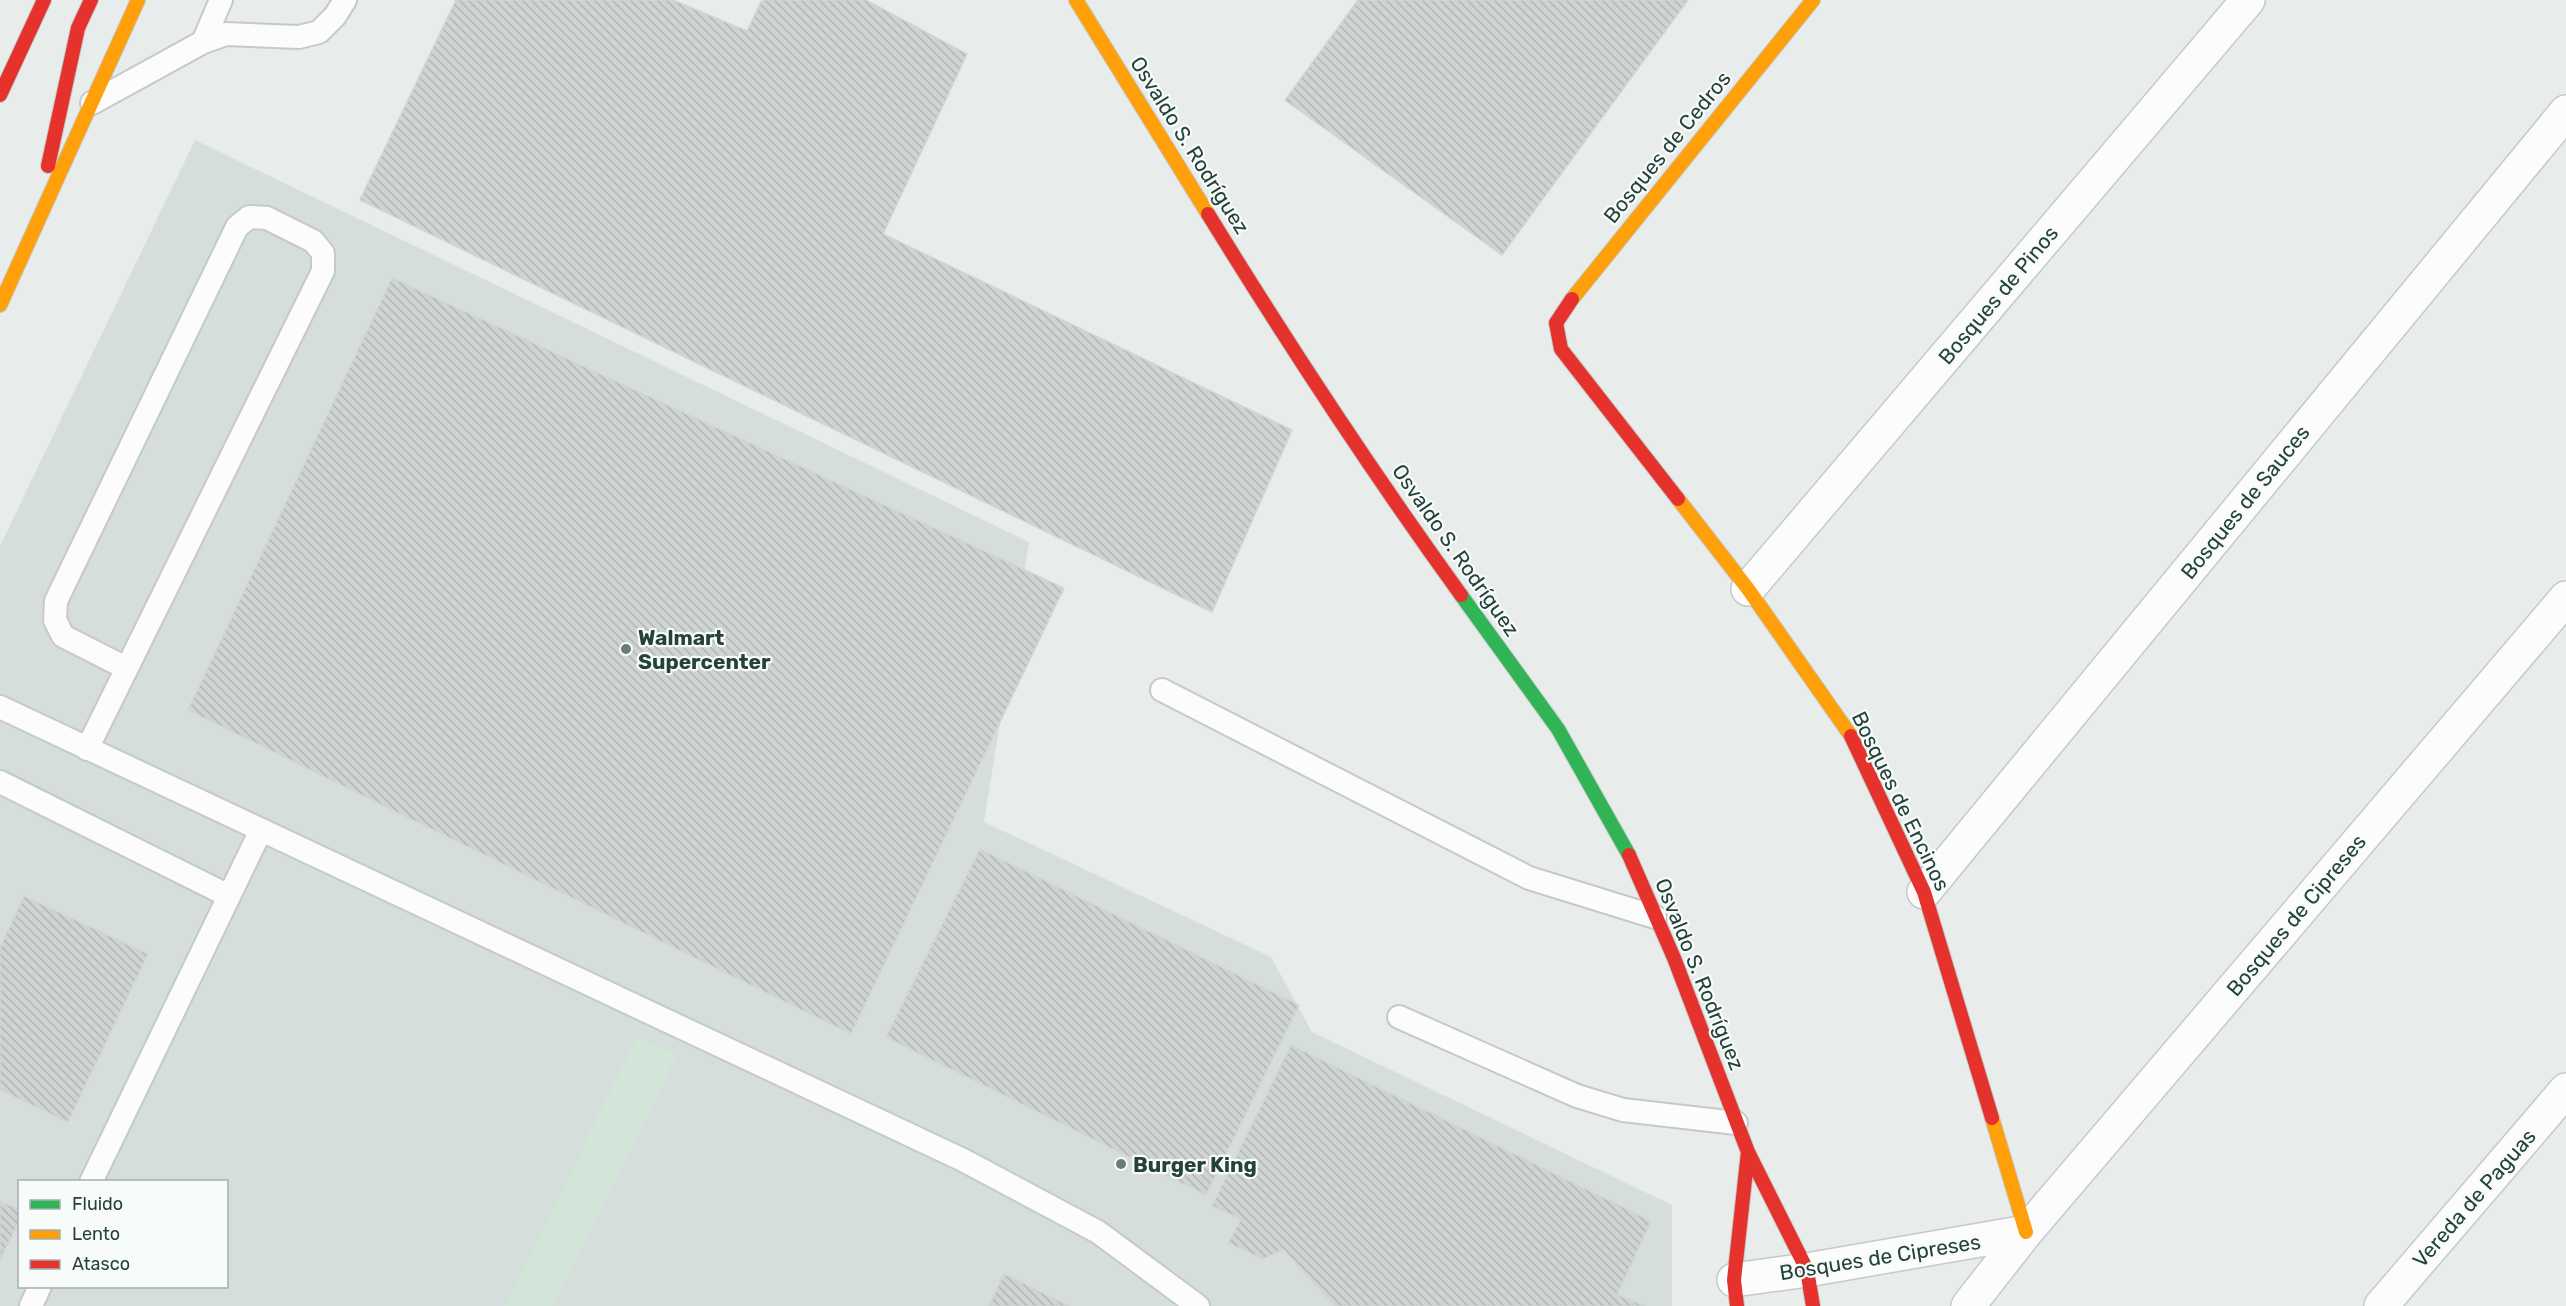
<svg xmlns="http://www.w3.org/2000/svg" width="2566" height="1306" font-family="Rubik,sans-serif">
  <defs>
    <pattern id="building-back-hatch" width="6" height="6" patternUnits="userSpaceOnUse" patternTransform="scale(1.5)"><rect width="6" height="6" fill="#cfd4d2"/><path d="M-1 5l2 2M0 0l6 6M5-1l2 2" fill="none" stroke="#b2b7b5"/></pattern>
  </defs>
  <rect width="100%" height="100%" fill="#e8edeb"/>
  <path fill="#d6dedb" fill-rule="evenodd" d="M195,140L1029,542L984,822L1271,957L1312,1032L1672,1205V1306H0V546ZM20,1182H226V1286H20Z"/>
  <path fill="#d1e6d8" d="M638,1036L677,1055L553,1306H505Z"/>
  <path fill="url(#building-back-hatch)" stroke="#d1d6d4" stroke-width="1.5" d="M456,0H673L747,31L762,0H866L967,54L883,234L1292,430L1212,612L360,200Z
    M1358,0H1688L1502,255L1285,100Z
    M392,278L1064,588L851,1034L188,710Z
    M980,849L1299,1005L1206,1195L886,1037Z
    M24,896L148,954L68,1122L0,1090V948Z
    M1291,1045L1651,1221L1617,1295L1646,1306H1335L1283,1249L1263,1259L1228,1243L1241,1219L1212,1206Z
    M0,1201L20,1210V1219L0,1260Z
    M1004,1274L1069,1306H989Z"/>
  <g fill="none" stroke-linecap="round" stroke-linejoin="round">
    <g stroke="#c5cac8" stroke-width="26">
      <path id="lane" d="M203,42L221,0
        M92,103L203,42L226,34L299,37L319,32L335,16L345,0
        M1162,690L1529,878L1655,917
        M0,707L963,1160L1098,1232L1198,1306
        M87,749L323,271V253L313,241L267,218L249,217L237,227L56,601L55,620L63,636L126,668
        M0,782L229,896
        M1399,1017L1577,1096L1623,1110L1736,1123
        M91,1182L261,830
        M31,1306L40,1286"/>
    </g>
    <g stroke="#c5cac8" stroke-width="36">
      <path id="street" d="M1748,589L2248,0
        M1924,892L2566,112
        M1734,1280L1807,1270L2026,1232
        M1968,1306L2026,1232L2566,598
        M2381,1306L2566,1090"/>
    </g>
    <g stroke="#c3cbc8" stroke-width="16">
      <path id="fast" d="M1461,595L1558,729L1629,855"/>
    </g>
    <g stroke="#c3cbc8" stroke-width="16">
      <path id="slow" d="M1076,0L1208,214
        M1572,299L1813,0
        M0,305L138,0
        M1678,499L1748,589L1851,736
        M1992,1118L2026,1232"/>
    </g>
    <g stroke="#c3cbc8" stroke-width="16">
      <path id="jam" d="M0,95L44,0
        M48,166L78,28L91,0
        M1208,214C1288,344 1372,472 1461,595
        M1572,299L1556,323L1561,349L1678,499
        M1851,736L1924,892L1992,1118
        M1629,855L1674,958L1748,1152L1807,1270L1813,1306
        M1737,1306L1734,1280L1748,1152"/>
    </g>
    <use href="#lane" stroke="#fcfcfc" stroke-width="22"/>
    <use href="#street" stroke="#fcfcfc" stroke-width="33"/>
    <use href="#fast" stroke="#30b455" stroke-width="14"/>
    <use href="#slow" stroke="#ff9f0a" stroke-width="14"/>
    <use href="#jam" stroke="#e5322d" stroke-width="14"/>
  </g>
  <g fill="#697e78" stroke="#f7fbf9" stroke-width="2">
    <circle cx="626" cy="649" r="6"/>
    <circle cx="1121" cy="1164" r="6"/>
  </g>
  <g text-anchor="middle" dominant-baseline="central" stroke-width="4.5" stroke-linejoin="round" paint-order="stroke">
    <g font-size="21" fill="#24423a" stroke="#f7fbf9">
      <text transform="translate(1190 145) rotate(58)">Osvaldo S. Rodríguez</text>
      <text transform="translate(1667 147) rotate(-51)">Bosques de Cedros</text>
      <text transform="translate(1998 295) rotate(-50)">Bosques de Pinos</text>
      <text transform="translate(2245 502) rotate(-51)">Bosques de Sauces</text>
      <text transform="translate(1456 550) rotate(55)">Osvaldo S. Rodríguez</text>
      <text transform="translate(1901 801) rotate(64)">Bosques de Encinos</text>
      <text transform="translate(2296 915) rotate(-50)">Bosques de Cipreses</text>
      <text transform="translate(1700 974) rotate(68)">Osvaldo S. Rodríguez</text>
      <text transform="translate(2474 1198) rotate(-49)">Vereda de Paguas</text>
      <text transform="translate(1880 1257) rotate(-9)">Bosques de Cipreses</text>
    </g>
    <g font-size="21" font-weight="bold" fill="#24423a" stroke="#f7fbf9" text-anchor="start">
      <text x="638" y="637">Walmart<tspan x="638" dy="24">Supercenter</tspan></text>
      <text x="1133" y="1164">Burger King</text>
    </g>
  </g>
  <rect x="18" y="1180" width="210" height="108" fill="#f7fbf9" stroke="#a3b1ad" stroke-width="1.5"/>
  <rect x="30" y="1200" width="30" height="9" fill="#30b455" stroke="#a3b1ad" stroke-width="1.5"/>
  <text x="72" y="1210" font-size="18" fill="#24423a">Fluido</text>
  <rect x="30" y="1230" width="30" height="9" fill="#ff9f0a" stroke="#a3b1ad" stroke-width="1.5"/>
  <text x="72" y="1240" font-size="18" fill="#24423a">Lento</text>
  <rect x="30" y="1260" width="30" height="9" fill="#e5322d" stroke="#a3b1ad" stroke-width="1.5"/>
  <text x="72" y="1270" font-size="18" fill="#24423a">Atasco</text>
</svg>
